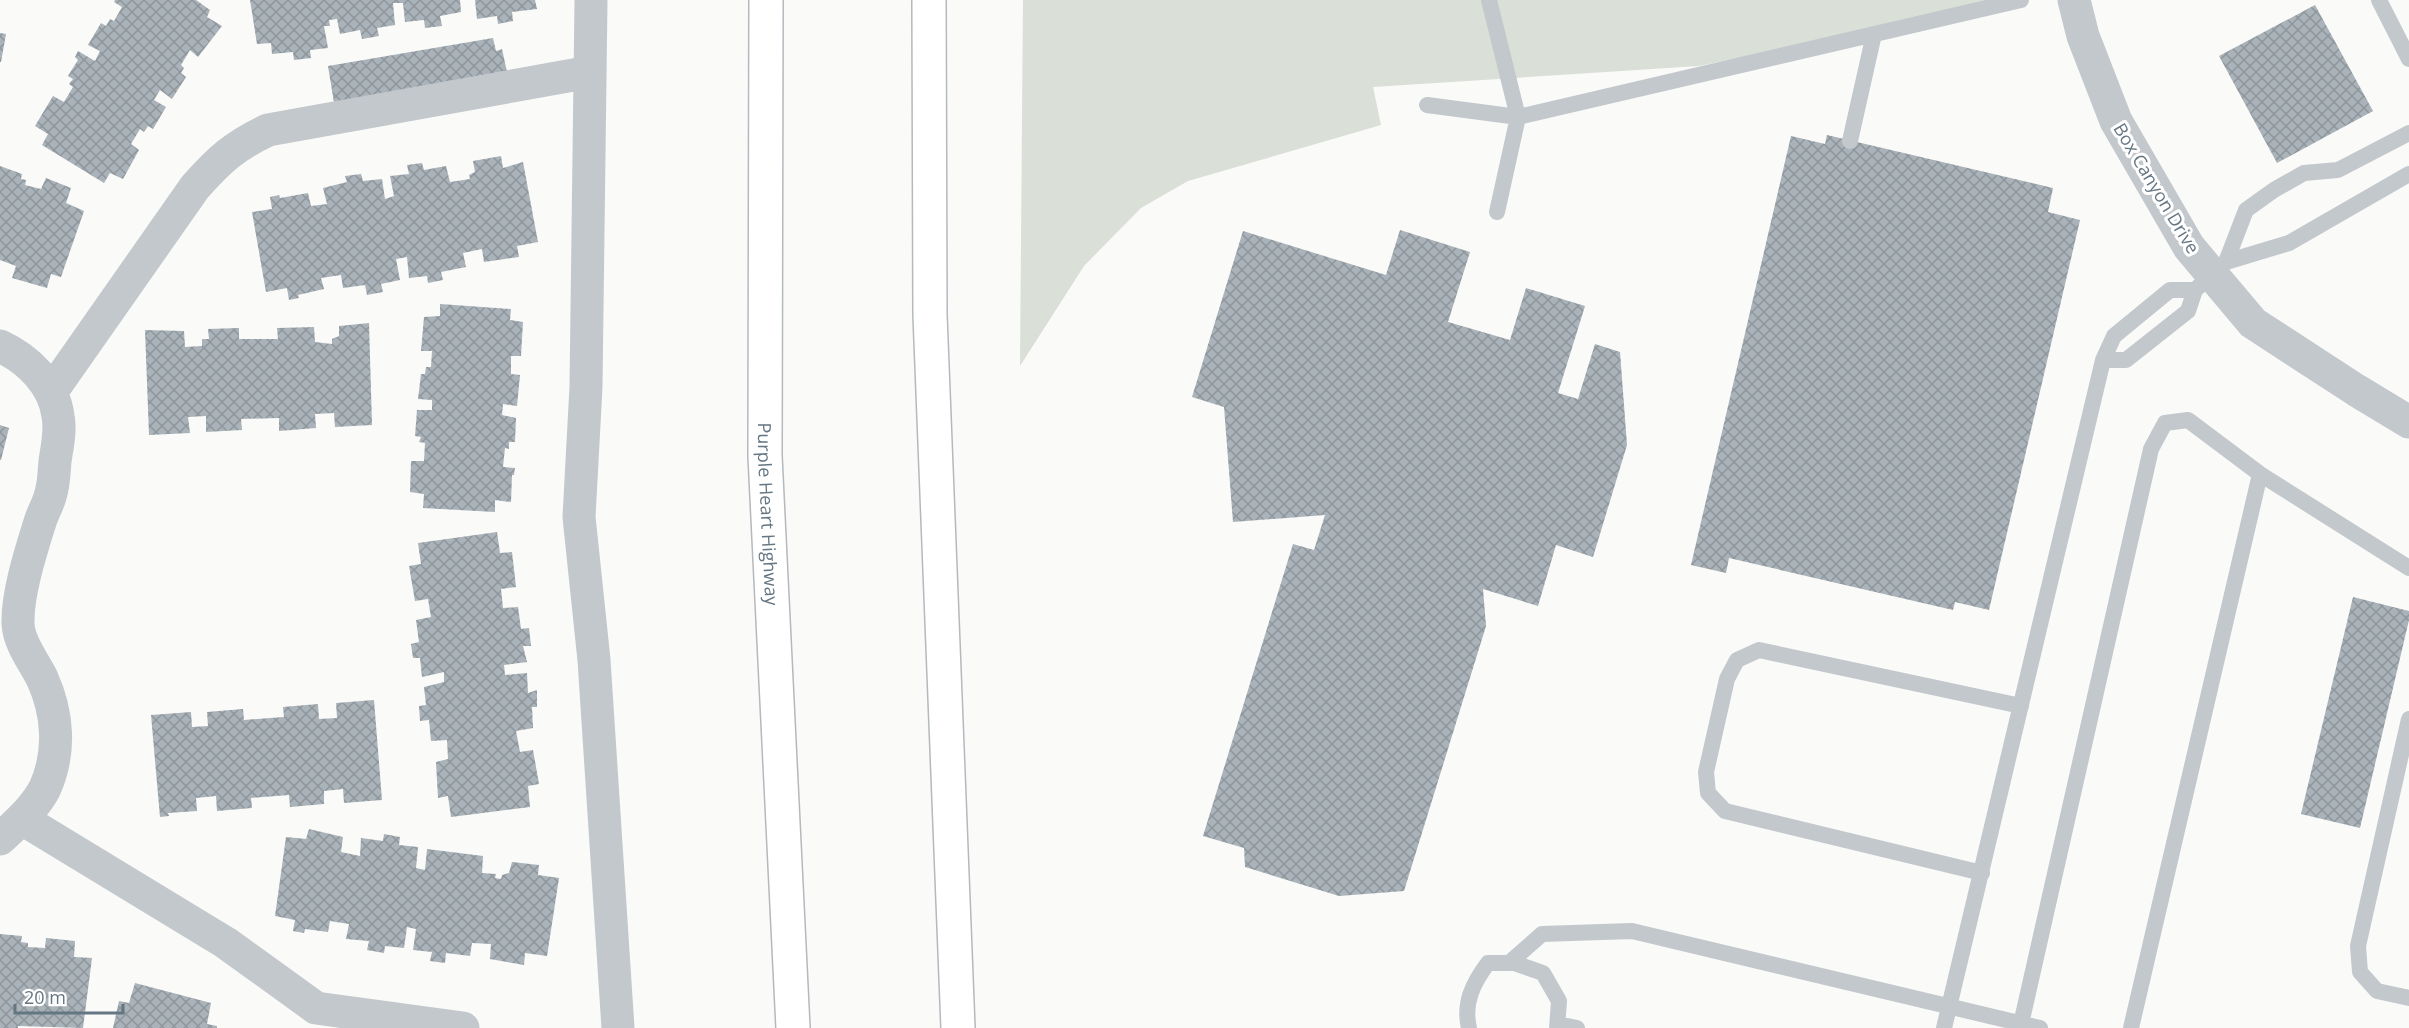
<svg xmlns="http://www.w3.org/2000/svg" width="2409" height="1028" font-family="'Open Sans',sans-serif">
  <defs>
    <pattern id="building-cross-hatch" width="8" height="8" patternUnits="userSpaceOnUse" patternTransform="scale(1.5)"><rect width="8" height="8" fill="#aab3b9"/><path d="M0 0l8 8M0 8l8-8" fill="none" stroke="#8e969c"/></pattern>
  </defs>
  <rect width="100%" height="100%" fill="#fafaf8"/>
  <path fill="#dadfd7" d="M1023,0H2016L1699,66L1373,87L1381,125L1188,181L1141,208L1084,266L1020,366Z"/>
  <path fill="url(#building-cross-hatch)" d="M115,0H196L210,10L207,17L222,26L198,57L190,50L181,65L184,68L181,73L186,77L172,99L160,90L154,100L166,107L153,129L148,126L144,132L140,129L131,144L139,150L123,179L110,173L104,183L42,145L48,134L35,126L53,96L64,102L73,87L69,84L73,79L68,76L78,60L75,57L78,51L95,61L100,51L88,45L101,23L106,26L110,19L114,21L122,7L114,2Z
    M250,0H460L461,12L440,16L442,26L425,28L424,20L405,22L403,3H393L395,25L377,28L379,36L362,39L360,30L340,34L337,19L329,20L330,26H324L328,48L310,50L311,58L294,60L293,52L272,54L271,43L257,44Z
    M475,0H535L537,9L512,12L513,21L498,24L497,16L477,19Z
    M2315,5L2373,111L2277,163L2219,56Z
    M0,33L6,34L1,62H0Z
    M493,38L496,51L502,49L507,72L334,103L328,66Z
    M1827,135L2053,188L2048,212L2080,220L1989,610L1955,602L1953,610L1729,558L1726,573L1691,565L1791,136L1825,144Z
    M501,156L503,168L523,162L538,242L517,246L519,257L484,262L482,249L463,253L466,267L441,272L443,280L428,283L427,276L409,278L407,257L396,259L400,280L381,284L383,292L367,295L365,285L343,288L341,275L321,278L324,289L298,295L299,298L289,300L287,288L266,292L252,212L272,209L270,197L279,195L280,198L308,193L311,206L327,204L323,188L347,182L345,176L361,174L363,181L382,179L385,199L394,196L390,176L409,174L407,165L422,163L424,170L446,166L450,182L470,179L469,175L475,172L473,161Z
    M0,166L22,174L21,179L26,180L25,185L41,189L46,178L71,188L66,203L84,211L61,277L51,274L47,288L12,278L16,266L0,260Z
    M1400,230L1470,252L1448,322L1510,340L1526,288L1585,306L1558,393L1578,399L1595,344L1620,352L1627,445L1593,557L1556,545L1538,606L1483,589L1486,626L1404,891L1339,896L1245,867L1244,848L1203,836L1293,544L1314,550L1325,515L1233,522L1224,407L1192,397L1243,231L1386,275Z
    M440,304L511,309L510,320L523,322L521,356H511V374L520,375L517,406L503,404L502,415L516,418L515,442H509V449L505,448L503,467L515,468L514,475H512L511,502L495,500V512L423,508L424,494L410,492L411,461H424L425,443L419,442L421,437L415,436L417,410H432V400L418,399L421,374H425L426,367H431L432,351H421L424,317L440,316Z
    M369,323L372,425L335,427L334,413L315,414L316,428L279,431V418L241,419L242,430L206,432V416L188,417L190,433L149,435L145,330L184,331L185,347L202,346V339H209L208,329L239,328V339H278L277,328L314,327L315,342L332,344V339L339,336V326Z
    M0,425L9,428L1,460H0Z
    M497,532L500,553L512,552L516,587L501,589L503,608L518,607L521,629L529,628L531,646H523L527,662L504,665L505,675L527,673L528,693L537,690V707H532L533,728L516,731L520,752L533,750L539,784L528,786L530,807L451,817L448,796L438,798L436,762L448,759L447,740L431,741L429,720L420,721L419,706L426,705L424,687L444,682V672L422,677L420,658H413L411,644L419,642L416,620L431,617L428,599L415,601L409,566L421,564L418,543Z
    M2353,597L2409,611V620L2360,828L2301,814Z
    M374,700L382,800L344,803L343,789L324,791V804L290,807L289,795L251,798L252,808L217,811L216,796L196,798L197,811L168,813L169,816L160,817L151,715L191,712L192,727L208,726L207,712L243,709L244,720L284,717L283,707L318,704L319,719L337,718L336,703Z
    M309,829L343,837L341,852L360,856L361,838L383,841L384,834L400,837L399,845L418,847L416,868L425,870L427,849L483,856L482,873L496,874L495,878L501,879L502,875L509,873L512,862L539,865L538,875L559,878L547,956L525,953L524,965L490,959L491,944L472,943L470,956L446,953L445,963L430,961L432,952L413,950L416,929L407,927L404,948L385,946L384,953L367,950L369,941L346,939L349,924L330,921L328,932L305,929L304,933L293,931L295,920L275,916L286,837L306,839Z
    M0,934L22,936L21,942L28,943V947L45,948L46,938L75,941L74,957L92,958L83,1028L18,1026V1028H0Z
    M135,983L211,1003L207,1024L217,1026V1028H113L119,1001L129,1003Z"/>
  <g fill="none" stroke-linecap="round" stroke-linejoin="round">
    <g stroke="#b4b9bd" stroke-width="36">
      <g id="highway">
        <path id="s1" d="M766,0L765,456L793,1028"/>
        <path d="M929,0L930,315L958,1028"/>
      </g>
    </g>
    <path stroke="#c3c8cc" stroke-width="16" d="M2379,0L2409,59
      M1427,105L1518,117L1489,0
      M1850,141L1874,34
      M1497,212L1518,117L2021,0
      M2226,262L2246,210L2274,190L2304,173L2338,170L2409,133
      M2103,360H2126L2188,311L2195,290L2226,262L2289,243L2409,174
      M2409,719L2358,946L2360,972L2377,991L2409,998
      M1982,873L1725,811L1708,793L1706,772L1727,679L1737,660L1759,650L2021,706
      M1509,963L1542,934L1632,931L2040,1028
      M1558,1024L1577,1028
      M2021,1024L2151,449L2165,423L2188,420L2260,474L2409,568
      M1469,1028C1463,1003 1473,983 1488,963H1514L1543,973L1559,1001L1557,1028
      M1944,1028L2103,360L2114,336L2170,290H2195
      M2131,1028L2260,474"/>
    <path stroke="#c3c8cc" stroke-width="33" d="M591,0L586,387L579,517L594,660L618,1028
      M2074,0L2083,36L2116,121L2189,247L2253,323L2356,390L2409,422
      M0,346C28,359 54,384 58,416C61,431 57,447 55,461C54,472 54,483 51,493C49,503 43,512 40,522C31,551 17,594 18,624C19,643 34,662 42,678C58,713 61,752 45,788C35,808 16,824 0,839
      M52,391L195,187C219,160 234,146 268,130L590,72
      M22,819L226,943L316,1008L463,1028"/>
    <use href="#highway" stroke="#fff" stroke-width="33"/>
  </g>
  <g text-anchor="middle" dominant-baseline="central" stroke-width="6" stroke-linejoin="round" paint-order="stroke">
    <g font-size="18" fill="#657683" stroke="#fff">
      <text transform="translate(2157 188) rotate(59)">Box Canyon Drive</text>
      <text stroke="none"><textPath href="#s1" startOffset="514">Purple Heart Highway</textPath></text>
    </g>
  </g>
  <path d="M15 1004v9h108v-9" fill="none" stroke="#657683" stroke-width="3"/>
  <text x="24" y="1004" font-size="18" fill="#657683" stroke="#ffffff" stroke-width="4.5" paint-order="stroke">20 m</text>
</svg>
